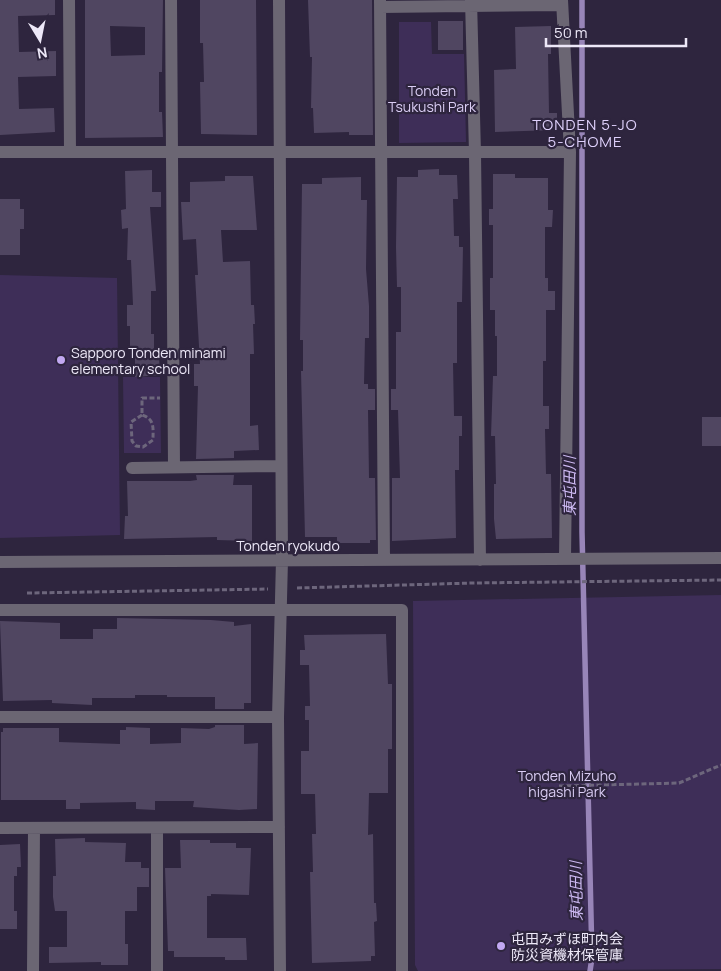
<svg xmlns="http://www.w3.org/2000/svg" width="721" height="971" font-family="Manrope,'Noto Sans JP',sans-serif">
  <rect width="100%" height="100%" fill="#2e253e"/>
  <path fill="#3e2e58" d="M399,22H431L432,54H464L466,142L399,143Z
    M0,275L117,278L120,535L0,538Z
    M123,377H160L161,453H124Z
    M721,595V969L418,971L415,965L413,601Z"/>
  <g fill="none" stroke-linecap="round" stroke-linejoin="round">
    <path stroke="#9885b8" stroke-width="5.5" d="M582,0V532L592,958L590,971"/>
  </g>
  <path fill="#504661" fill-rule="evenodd" d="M0,0H55V15L18,16L19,52L56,51V76L18,77L19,109L54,108L55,132L0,135Z
    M85,0H163L162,72H159V112H162L163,137L85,138ZM110,26L145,27V55L111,56Z
    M200,0H256L257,135L201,134L200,82H204L203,43H200Z
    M308,0H372L373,135H349V132L314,133L313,108H311L312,57H310Z
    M438,21H463V50H438Z
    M551,26V54H548L549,113H557V130L495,132L494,70L516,69L515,27Z
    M439,169V175H457L458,199H453L454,236H459V247H463L462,302H457V363H453L454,416H462V436H459V470H455L456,538L392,541V478H400L398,410H391V389H396V332H401V287H397L396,247L397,177H418V170Z
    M152,170V192H161V207H150L156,291H151V334H154V356H159L160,375L135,377V354H130V326H127V305H133L131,260H127L128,228L122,229L121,210L126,209L125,171Z
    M493,174H515V178H548V210H553L552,227H545V278H548V291H555V310H546V361H543V406H549V429H545L546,474H551L552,538L496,539L494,519V484H496L495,436H491L493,376H497V336H495V310H490V278H493V225H489V209H493Z
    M225,176H253L257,230H221L223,262L250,261L251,305H254L255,324H253L254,354H250V426L258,425L259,450L234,451V458L196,459L198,386H194V364H200L195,275H198L196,239L183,240L181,202H190V182L225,181Z
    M361,177V200H367L366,269L369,306V338H365L364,384H368V389H375V410H368L369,478H375L376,540H370V543H337V537H305L301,371H303V340H300L302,184H322V178Z
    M0,199H20V209H24V229H20V255H0Z
    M702,417H721V446H702Z
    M196,475H234L233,485H252V541L217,540V537L124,539L125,516H128L127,481H190L197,480Z
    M117,618L211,620L234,622V626L251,624V703H244V709H215V697H167V695H135V698H92V705L52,703V700L3,701L0,621L60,623V639H93V629H117Z
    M386,634L388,684H392V749H388V793H369L368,835L373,834L374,903H376L377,921L374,922L375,956H371V961L312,963L310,872H313L312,834H316L315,794H301V751H309V720H305V706H310L309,665H300V650H305L304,635Z
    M215,725H244V744L258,743L257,809L239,810L193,807L194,801H155V810L136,809V802L80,803V809H66V800H1V732H3V728H59V742L120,744V730H126V727L150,728V744L181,743V728L209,729L215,727Z
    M85,838V842L126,843L125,862H141V868H149V887H137V911H125V944H128V965H101V962L49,963V947H67V911H55L53,897V876H56L55,839Z
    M180,840H210V843H236V848H251L249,895L211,894V896H207V938H246L247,960H225V957H174V951H168L165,868H181Z
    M20,844L21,867H17V876H14V911H17V929H0V845Z"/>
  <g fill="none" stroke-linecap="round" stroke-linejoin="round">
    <path stroke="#6d667c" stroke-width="3" stroke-dasharray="5 2.5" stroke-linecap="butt" d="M142,415L131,422L132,441L136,446L143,447L153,440C153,428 155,419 142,415V398H160
      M297,588L473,583L721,580
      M27,593L268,589
      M559,786L679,783L721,765"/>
    <path stroke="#6b6673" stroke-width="12" d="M69,0L70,152
      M171,0L174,467
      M279,0L282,560L278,717L280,971
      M380,0L384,560
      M471,0L475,153L480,560
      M562,0L570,152L565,559
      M380,7L562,5
      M0,152H570
      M132,468L280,466
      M0,562L721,558
      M0,610H402V971
      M0,717H278
      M0,828L279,827
      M33,971L34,828
      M157,971V828"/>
  </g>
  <g fill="#c2a8f2" stroke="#2e253e" stroke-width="2">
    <circle cx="61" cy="360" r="5"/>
    <circle cx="501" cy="946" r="5"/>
  </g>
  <g text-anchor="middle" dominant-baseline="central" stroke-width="4.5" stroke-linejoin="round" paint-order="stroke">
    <g font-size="14" fill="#dacdf4" stroke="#2e253e">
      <text x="432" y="90">Tonden<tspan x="432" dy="16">Tsukushi Park</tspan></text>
      <text x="567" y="775">Tonden Mizuho<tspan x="567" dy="16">higashi Park</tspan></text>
    </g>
    <g font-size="14" fill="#ede8f8" stroke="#2e253e" text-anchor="start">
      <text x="71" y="352">Sapporo Tonden minami<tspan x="71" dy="16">elementary school</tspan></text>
      <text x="511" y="938">屯田みずほ町内会<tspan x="511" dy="16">防災資機材保管庫</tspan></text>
    </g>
    <g font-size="14" fill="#ede8f8" stroke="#2e253e">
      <text x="288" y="545">Tonden ryokudo</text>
    </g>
    <g font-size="15" letter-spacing="1" fill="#dfd1fc" stroke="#2e253e">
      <text x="585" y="124">TONDEN 5-JO<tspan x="585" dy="17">5-CHOME</tspan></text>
    </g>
    <g font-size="15" font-style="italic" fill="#cebbf4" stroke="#2e253e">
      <text transform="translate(569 486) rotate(-90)">東屯田川</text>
      <text transform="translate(576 891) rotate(-91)">東屯田川</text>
    </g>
  </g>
  <g transform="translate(40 40) rotate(170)" stroke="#2e253e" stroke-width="4" paint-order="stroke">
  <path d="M0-4L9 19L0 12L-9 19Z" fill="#ede8f8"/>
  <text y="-8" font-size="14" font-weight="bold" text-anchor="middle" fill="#ede8f8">N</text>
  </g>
  <path d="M546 38v8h140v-8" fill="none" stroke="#ede8f8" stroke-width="2.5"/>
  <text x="554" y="38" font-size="15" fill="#ede8f8" stroke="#2e253e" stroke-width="4" paint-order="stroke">50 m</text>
</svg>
